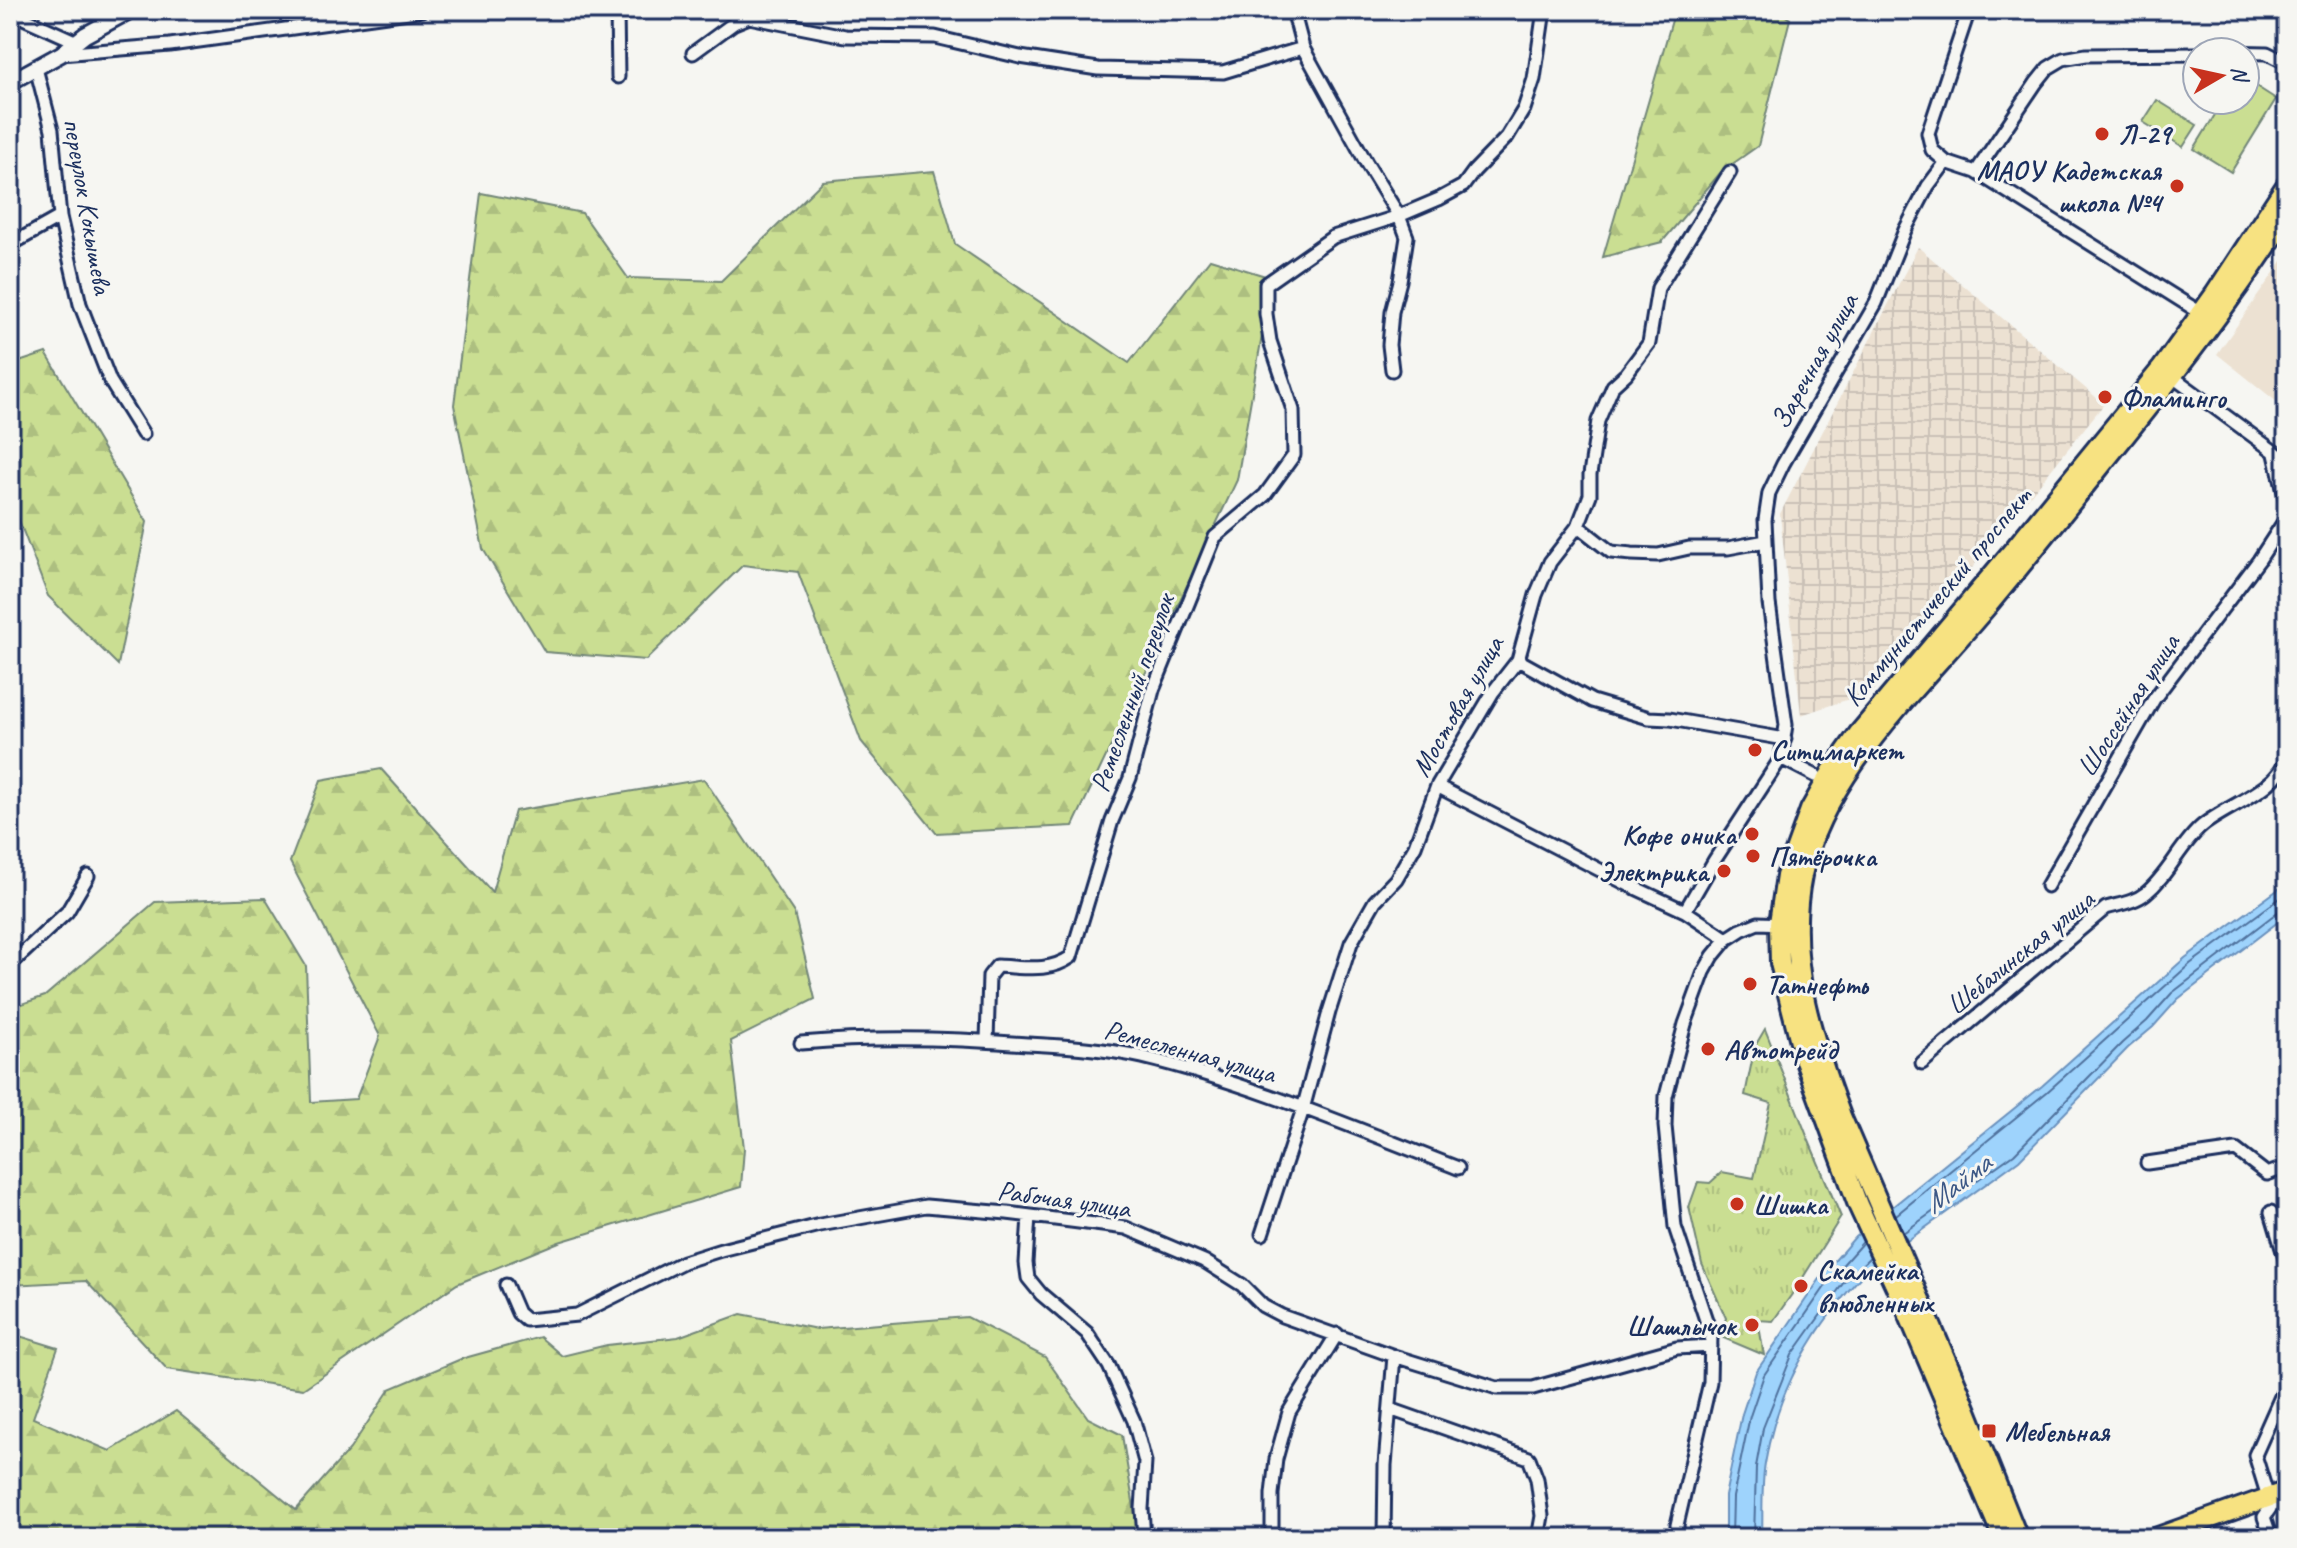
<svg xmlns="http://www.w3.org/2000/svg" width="2297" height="1548" font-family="Caveat,sans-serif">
  <defs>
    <pattern id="industrial-grid" width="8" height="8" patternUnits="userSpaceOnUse" patternTransform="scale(2)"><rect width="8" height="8" fill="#ece1d2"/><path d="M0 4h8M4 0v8" fill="none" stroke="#cac1b7"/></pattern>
    <pattern id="forest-firs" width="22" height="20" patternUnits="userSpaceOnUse" patternTransform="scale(2)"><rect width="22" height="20" fill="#cade92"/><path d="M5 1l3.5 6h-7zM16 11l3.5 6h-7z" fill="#adbf80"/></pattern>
    <pattern id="park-tufts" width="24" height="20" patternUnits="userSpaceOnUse" patternTransform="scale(2)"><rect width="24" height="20" fill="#cade92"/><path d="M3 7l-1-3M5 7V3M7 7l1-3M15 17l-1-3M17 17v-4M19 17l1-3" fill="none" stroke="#adbf80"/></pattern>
  </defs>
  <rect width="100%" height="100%" fill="#f6f6f2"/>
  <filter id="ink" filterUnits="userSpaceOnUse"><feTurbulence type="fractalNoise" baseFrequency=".0125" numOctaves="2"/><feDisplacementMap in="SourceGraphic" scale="16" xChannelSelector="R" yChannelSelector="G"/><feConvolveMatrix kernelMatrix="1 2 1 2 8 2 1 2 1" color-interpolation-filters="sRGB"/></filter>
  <g filter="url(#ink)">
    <path fill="#ece1d2" d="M2287,254V410L2217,354Z"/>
    <path fill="url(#industrial-grid)" d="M1918,247L2104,404L1873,691L1801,715L1780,514Z"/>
    <path fill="url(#forest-firs)" stroke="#728678" stroke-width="2" d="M1675,10H1777L1790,19L1758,146L1721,172L1662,242L1603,257Z
      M934,171L955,244L1129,363L1210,259L1272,278L1237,480L1073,826L936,833L861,741L798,572L743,565L646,660L545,652L483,549L454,405L481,193L582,213L628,278L721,281L823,181Z
      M46,353L147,522L118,665L48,596L10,497V365Z
      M381,769L492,892L515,811L704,779L794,913L815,999L731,1041L744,1148L741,1187L559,1242L457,1284L303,1389L167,1369L86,1281L10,1285V1008L45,996L155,902L265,898L306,966L311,1102L356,1099L380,1036L290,862L321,780Z
      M741,1314L817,1329L967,1317L1045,1357L1088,1418L1122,1435L1139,1538H10V1333L58,1348L33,1418L110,1451L176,1411L296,1510L350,1449L390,1389L461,1359L540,1337L562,1356L607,1345L678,1337Z"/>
    <path fill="url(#park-tufts)" stroke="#728678" stroke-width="2" d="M1765,1029L1809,1141L1841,1217L1797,1287L1773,1321L1758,1320L1764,1355L1721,1337L1726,1318L1702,1264L1689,1207L1698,1182L1710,1183L1722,1172L1754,1178L1771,1103L1745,1095L1755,1046Z"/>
    <path fill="#cade92" stroke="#728678" stroke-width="2" d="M2245,79L2276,99L2231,172L2194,149L2224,100H2245Z
      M2157,100L2197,125L2183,147L2143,122Z"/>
    <path fill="#9ed3fc" stroke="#6a91bd" stroke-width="2" d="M2287,883V915L2178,999L2153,1027L2128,1048L2019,1160L1867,1270C1815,1325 1777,1388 1765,1464C1761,1488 1763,1514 1762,1538H1725V1496L1742,1414L1756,1372L1824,1273L1855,1237L2042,1086L2185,958Z"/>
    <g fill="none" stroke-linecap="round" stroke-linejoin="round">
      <path stroke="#4f719d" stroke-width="2" d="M1896,1215L2047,1092L2190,964L2287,893
        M1903,1233L2014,1154L2122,1043L2147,1021L2172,993L2279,911L2287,909
        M1732,1538L1733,1497L1750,1416L1764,1375L1831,1278L1863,1242
        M1754,1538L1756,1467L1763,1428L1792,1355L1844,1282L1870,1257"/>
      <g stroke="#1b2f5e" stroke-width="17">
        <path id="minor" d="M617,10L618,77
          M1293,10L1303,48L1367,164L1399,216L1439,199L1463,186L1474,171L1507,137L1524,109L1534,79L1544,10
          M10,12L77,42
          M2222,52L2267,53L2287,63
          M693,53L734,23L749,17L845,36L935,37L1020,57L1098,69L1223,72L1303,48
          M61,54L170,45L423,10
          M36,68L52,130L60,217L80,304L110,381L143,434
          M1946,162L1976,172L2201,313
          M1976,172L2036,83L2048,68L2063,59L2086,55L2197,54
          M10,245L60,217
          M2173,377L2287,461
          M2275,454L2287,505
          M1578,526L1611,552L1632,554L1658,555L1689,548H1728L1766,541
          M1518,660L1592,701L1649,718L1670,719L1785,739
          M1781,758L1786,725L1769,603L1765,520L1769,493L1783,464L1876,303L1905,230L1928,186L1946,162L1932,150L1928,133L1969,10
          M1437,786L1629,885L1685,911L1727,939
          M2047,886L2154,699L2259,560L2287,517
          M1685,911L1714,861L1781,758L1816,776
          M10,965L67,912L88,876
          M987,1041L989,976L997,966C1024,967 1048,973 1071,957L1112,821L1130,778L1153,690L1215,537L1265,495L1294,455L1293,410L1270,341L1266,314V284L1333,237L1399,216L1407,237L1400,281L1392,312L1389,345L1392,370
          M801,1043C876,1036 952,1038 1027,1044C1065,1046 1104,1048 1142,1057C1250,1083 1354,1128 1458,1168
          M1922,1063L2106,908C2120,904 2135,902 2146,893C2169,874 2180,845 2202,826C2227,805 2279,790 2287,757
          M2147,1163L2236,1150L2267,1174L2287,1167
          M2271,1212L2287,1265
          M1029,1216L1026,1263L1028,1278L1041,1294L1087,1333L1109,1366L1134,1421L1145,1462L1142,1509L1144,1538
          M1262,1234L1303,1109L1329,1012L1351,943L1375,901L1396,879L1415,846L1437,786L1493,692L1518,660L1536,595L1550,562L1578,526L1590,495V475L1598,421L1613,386L1626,374L1649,343L1658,288L1730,172
          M506,1285L518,1313L526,1320L577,1315L683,1262L721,1250L820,1225L926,1206L1007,1213L1126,1228L1204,1261L1242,1285L1263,1306L1282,1316L1394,1356L1497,1388H1533L1677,1348L1711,1346
          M1390,1409L1529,1458L1537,1479L1542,1516L1538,1538
          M1272,1538V1494L1276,1459L1289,1412L1337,1334
          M1384,1538L1385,1465L1394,1356
          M1678,1538L1677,1525L1710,1382L1711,1335L1675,1227L1665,1126L1666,1096L1685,1024L1704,972L1713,956L1727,939L1741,930L1758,923L1784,924
          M2271,1538L2264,1517L2271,1507L2255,1455L2287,1383"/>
      </g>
      <g stroke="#1b2f5e" stroke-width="20">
        <path id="tertiary" d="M10,82L61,54L85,35L131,10"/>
      </g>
      <g stroke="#1b2f5e" stroke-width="24">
        <path id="primary" d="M2003,1538L1907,1311L1858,1205L1805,1061L1780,963L1779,923L1786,876L1810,810L1832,771L1859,733L2015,548L2162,368L2215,294L2287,184
          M2018,1538L1958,1388L1841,1116C1812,1038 1785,959 1802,875C1824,770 1927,680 1993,599C2033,551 2072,502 2111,453C2173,376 2234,298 2287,215
          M2155,1538L2287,1491"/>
      </g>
      <use href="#minor" stroke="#f6f6f2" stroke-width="11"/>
      <use href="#tertiary" stroke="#f6f6f2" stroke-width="14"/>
      <use href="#primary" stroke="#f7e281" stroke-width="18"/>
    </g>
  </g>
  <g fill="#c8321e" stroke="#f6f6f2" stroke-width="3">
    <circle cx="2102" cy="134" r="8"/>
    <circle cx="2177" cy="186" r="8"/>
    <circle cx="2105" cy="397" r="8"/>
    <circle cx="1755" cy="750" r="8"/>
    <circle cx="1752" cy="834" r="8"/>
    <circle cx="1753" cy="856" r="8"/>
    <circle cx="1724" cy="871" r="8"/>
    <circle cx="1750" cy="984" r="8"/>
    <circle cx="1708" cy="1049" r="8"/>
    <circle cx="1737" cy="1204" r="8"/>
    <circle cx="1801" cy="1286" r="8"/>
    <circle cx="1752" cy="1325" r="8"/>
    <rect x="1981" y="1423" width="16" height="16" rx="4"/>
  </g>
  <g text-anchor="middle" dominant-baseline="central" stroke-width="6" stroke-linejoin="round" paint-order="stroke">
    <g font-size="28" font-weight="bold" fill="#1b2f5e" stroke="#f6f6f2" text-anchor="start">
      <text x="2118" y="134">Л-29</text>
      <text x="2161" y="170" text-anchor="end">МАОУ Кадетская<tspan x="2161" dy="32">школа №4</tspan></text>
      <text x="2121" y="397">Фламинго</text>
      <text x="1771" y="750">Ситимаркет</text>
      <text x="1736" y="834" text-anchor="end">Кофе оника</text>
      <text x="1769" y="856">Пятёрочка</text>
      <text x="1708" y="871" text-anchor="end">Электрика</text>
      <text x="1766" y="984">Татнефть</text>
      <text x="1724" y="1049">Автотрейд</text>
      <text x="1753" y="1204">Шишка</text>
      <text x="1817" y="1270">Скамейка<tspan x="1817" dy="32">влюбленных</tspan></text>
      <text x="1736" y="1325" text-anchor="end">Шашлычок</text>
      <text x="2005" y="1431">Мебельная</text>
    </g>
    <g font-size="28" fill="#1b2f5e" stroke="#f6f6f2">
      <text transform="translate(88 206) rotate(80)">переулок Кокышева</text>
      <text transform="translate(1814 361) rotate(-61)">Заречная улица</text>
      <text transform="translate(1937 596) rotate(-50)">Коммунистический проспект</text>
      <text transform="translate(1132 693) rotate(-71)">Ремесленный переулок</text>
      <text transform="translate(2128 705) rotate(-57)">Шоссейная улица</text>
      <text transform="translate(1457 706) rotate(-60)">Мостовая улица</text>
      <text transform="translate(2020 952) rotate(-39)">Шебалинская улица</text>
      <text transform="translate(1190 1051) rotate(15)">Ремесленная улица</text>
      <text transform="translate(1064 1199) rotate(8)">Рабочая улица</text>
    </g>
    <g font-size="30" font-style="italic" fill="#3c5886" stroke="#f6f6f2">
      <text transform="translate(1957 1183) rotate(-38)">Майма</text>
    </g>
  </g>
  <rect width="2297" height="1548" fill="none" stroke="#f6f6f2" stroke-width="40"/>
  <rect x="20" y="20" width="2257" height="1508" fill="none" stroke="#1b2f5e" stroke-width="3" filter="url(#ink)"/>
  <g transform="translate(2221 76) rotate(81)"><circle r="38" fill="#f6f6f2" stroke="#9ea6b7" stroke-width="2"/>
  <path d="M0-6L14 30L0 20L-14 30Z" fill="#c8321e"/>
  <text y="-12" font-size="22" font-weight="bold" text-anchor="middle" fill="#1b2f5e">N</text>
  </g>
</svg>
